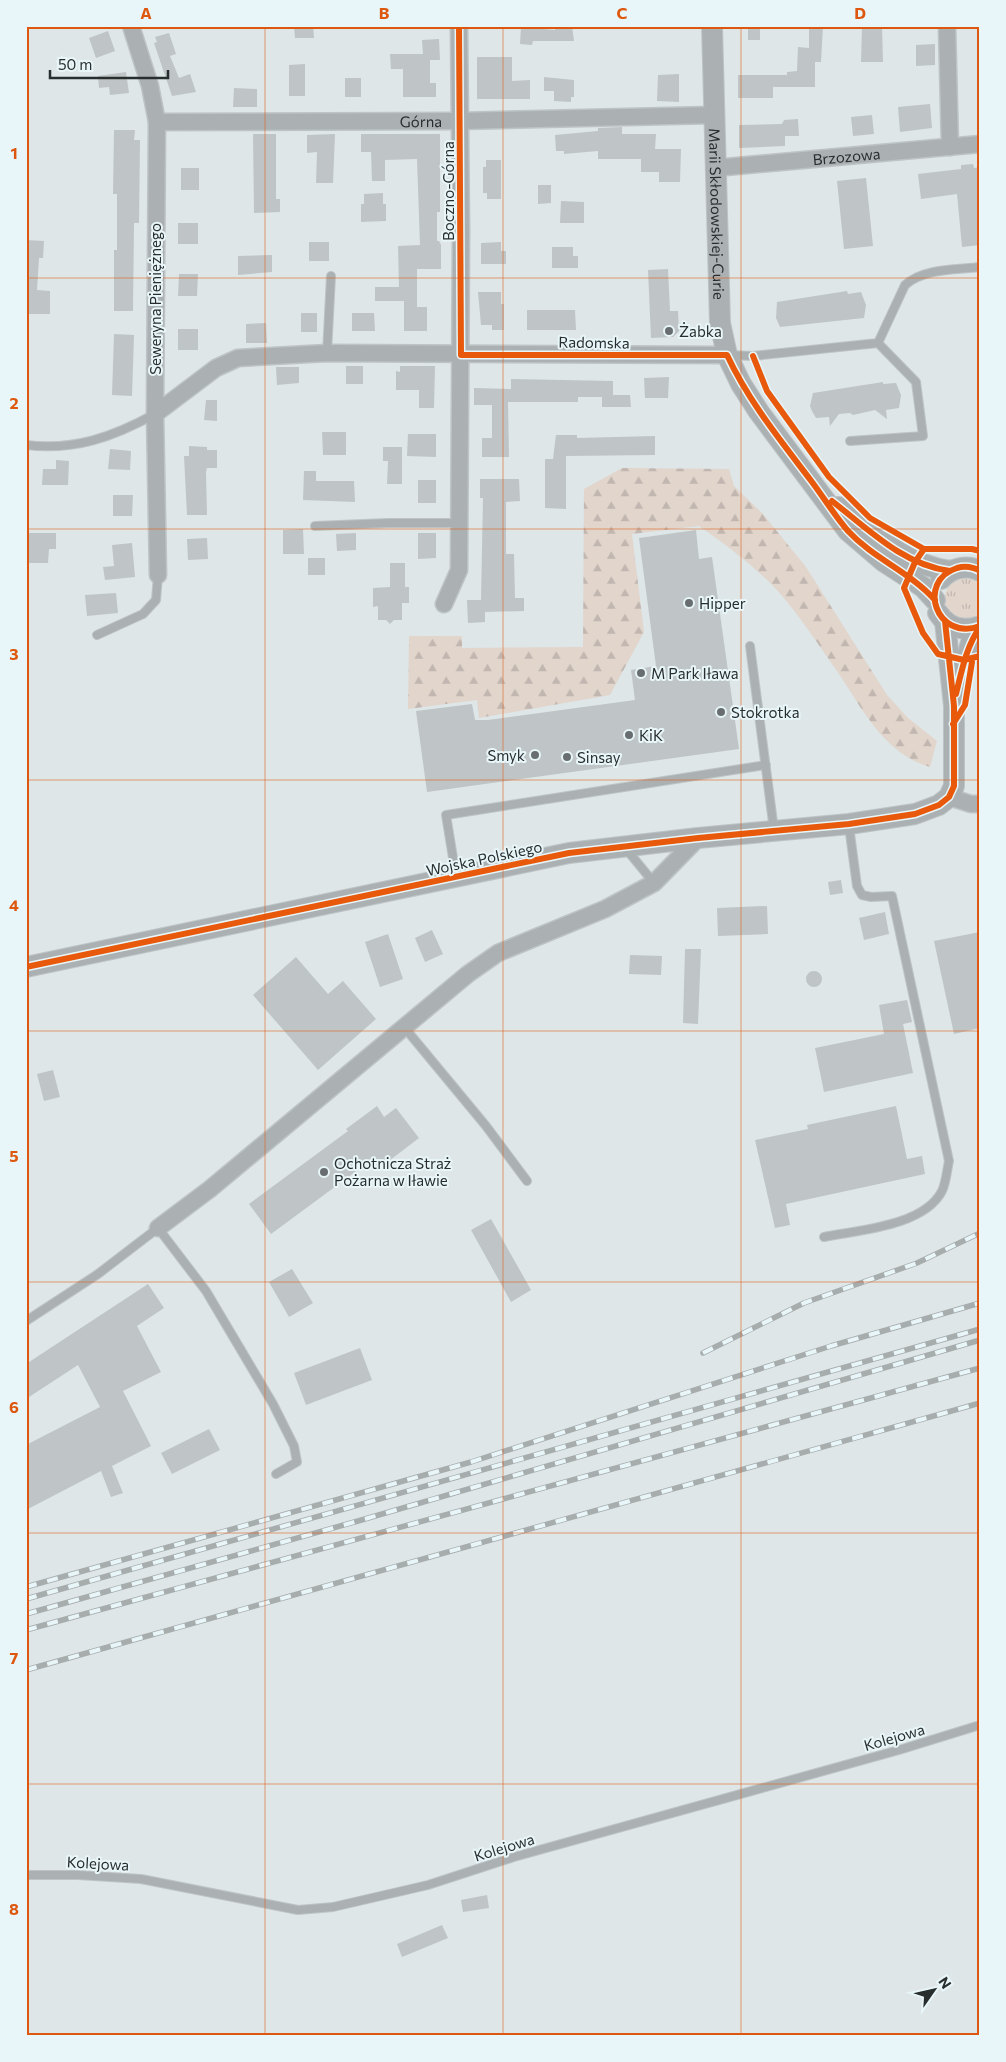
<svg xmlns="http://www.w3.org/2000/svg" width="1006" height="2062" font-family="Commissioner,sans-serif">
  <defs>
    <pattern id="grass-tufts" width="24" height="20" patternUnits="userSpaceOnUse" patternTransform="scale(1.25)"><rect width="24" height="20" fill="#e1d5cc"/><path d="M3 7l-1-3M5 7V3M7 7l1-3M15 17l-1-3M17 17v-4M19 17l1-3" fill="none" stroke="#c1b7b0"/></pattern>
    <pattern id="forest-firs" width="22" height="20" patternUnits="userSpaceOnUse" patternTransform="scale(1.25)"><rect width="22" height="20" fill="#e1d5cc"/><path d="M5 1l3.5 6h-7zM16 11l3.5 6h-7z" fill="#c1b7b0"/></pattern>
  </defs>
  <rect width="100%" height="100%" fill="#dee6e8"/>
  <path fill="url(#grass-tufts)" d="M964,578L971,579L980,584V613L970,619L955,617L945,605C943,590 949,582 964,578Z"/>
  <path fill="url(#forest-firs)" d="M622,468L729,469L734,486L762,513L806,567L887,695L908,718L937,741L930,767C884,754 862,708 837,671C820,647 796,610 775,588C753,565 725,544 699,526L632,534L644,632L610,695L479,718L477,700L408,709L409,636H462V648L583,647L584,489Z"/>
  <path fill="#bfc5c6" d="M294,26H313L314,38H295Z
    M555,26H572L574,41H533L532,45L520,44L521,27L555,30Z
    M748,26H760V40H748Z
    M809,26H823L821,62H815V87H773V98H738V75H787V72L797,71L798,47L809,48Z
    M862,26H882L883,62H861Z
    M108,31L115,51L96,58L89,38Z
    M169,33L176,54L170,56L179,78L190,74L196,92L172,96L154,43L157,42L155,37Z
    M439,39L440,60H430V83H436V97H403V69H391L390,54H423L422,40Z
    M935,44V65L916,66V45Z
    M477,57H512V81L530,80V99H477Z
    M305,64V96H289V65Z
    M126,72L129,93L110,95L109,87L99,88L98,76Z
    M679,74V102L657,101L658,75Z
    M544,77L574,80V97H571V102L554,101V91H544Z
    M345,78H361V97H345Z
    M234,88L257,89V107H233Z
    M930,104L932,128L900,132L898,107Z
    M872,115L874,134L853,136L851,117Z
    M798,119L799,136H785V146L739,148V125L782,124L784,120Z
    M622,127V134H656L655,149H681L680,182H659V172H641V159H598V151L564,154V151H556L555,135L598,131V128Z
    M114,130H135L134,140H140L139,223H134L133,311H114V250H117V194H113Z
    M253,134H276V199H280V212L254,213Z
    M335,134L333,183H316L317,152L307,153V135Z
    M361,134H440V212H437V241H439L441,245V269H417V307H427V331H404V301H375V287H399L398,246L420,245L417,159L385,160V181H372L371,152H361Z
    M486,160H501V199H487V193H483V167H486Z
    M973,164L974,168L980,167V245L962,247L957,194L921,199L918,174L961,169V165Z
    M181,168H199V190H181Z
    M866,178L873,246L844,249L837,181Z
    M538,185H551V203L538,204Z
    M383,193V204H386V221L361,222V204H364V194Z
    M561,201L584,202V223H560Z
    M178,223H198V244H178Z
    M26,240L44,241L43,258H39L37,290L50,291V314H26Z
    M309,242H329V261H309Z
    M501,242V251H506V264H481V243Z
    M552,247H573V256H578V268H552Z
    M272,255V272L238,275V256Z
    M668,269L670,311H678L679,331L673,337L651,338L648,270Z
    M179,274H198L197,296H178Z
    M847,291L848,294L861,292L866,305L864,318L780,327L776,318L777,302Z
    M478,292H501V304H504V330H492V325H481Z
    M527,310H575L576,330H527Z
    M301,313H317V332H301Z
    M352,313H374L375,331H352Z
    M266,323L267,343H246V324Z
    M178,329H198V350H178Z
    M114,334L134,335L132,396L112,395Z
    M346,366H363V384H346Z
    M400,366H435L434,408H419V390H396V371L400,372Z
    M276,367H299V383L277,385Z
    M669,377L668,398H645L644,378Z
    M511,379L613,381V395H630L631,407H602V397H578V402H508L509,457H482V438H492V405H474V388L511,389Z
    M883,382V384L896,383L901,395L899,408L886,410L887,419L875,410L853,415L850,413L839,414L830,426L829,417L816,418L812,411L810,406L813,393Z
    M206,400H217V421L204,420Z
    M322,432H346V455H323Z
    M408,434H436V457L407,456Z
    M556,435H577V438L655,436V455L566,456V509L545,508V459H553Z
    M189,446L207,447V450H217V468H207L206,472L207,515H187L184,456H189Z
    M383,447H402V484H387L388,461H383Z
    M110,449L131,451L130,470L108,469Z
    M56,460L69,461L68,485H42L43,469H56Z
    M304,471H316V481H354L355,502L303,500Z
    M480,479H519L520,501L506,502V554H514L515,598H524V611L485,612V622L468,623L467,600H481L483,498H480Z
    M418,480H436V503H418Z
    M113,495H133L132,516H113Z
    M303,529L304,554H283V530Z
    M696,530L699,559L712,557L739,749L427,792L416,711L472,704L475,720H488L635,700L631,670L656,666L639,538Z
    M28,533H56V549H49L48,563H28Z
    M356,533V550L337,551L336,534Z
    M418,533H436V558L418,559Z
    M207,538L208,559L188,560L187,539Z
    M132,543L135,577L105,580L103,567L114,566L112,545Z
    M308,558H325V575H308Z
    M390,563H405V587H409V603H402V620H394L390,624L386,620H378V606L373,607V588L390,587Z
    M116,593L118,613L87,616L85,595Z
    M841,880L843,893L830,895L828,882Z
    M767,906L768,934L718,936L717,908Z
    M885,912L889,934L864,940L859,918Z
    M432,930L443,954L425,962L415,938Z
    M980,932V1028L954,1034L934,941Z
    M388,934L403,979L380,987L365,942Z
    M685,949H701L698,1024L683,1023Z
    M630,955L662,956L661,975L629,974Z
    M296,957L328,994L343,981L376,1019L318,1070L253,995Z
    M806 979a8 8 0 1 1 16 0a8 8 0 1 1-16 0Z
    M907,1000L912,1022L903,1024L913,1073L824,1092L815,1048L884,1034L879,1005Z
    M53,1070L60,1097L44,1101L37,1074Z
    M377,1106L384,1117L396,1108L419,1138L377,1170L370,1161L271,1234L249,1204L348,1131L346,1129Z
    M896,1106L907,1159L922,1156L925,1174L786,1204L790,1225L775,1228L755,1140L808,1129L807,1125Z
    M491,1219L531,1290L511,1302L471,1230Z
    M292,1269L313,1303L289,1317L269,1282Z
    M148,1284L164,1308L137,1326L161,1372L123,1391L151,1446L112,1466L123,1493L111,1497L101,1471L26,1510V1445L100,1407L78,1365L26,1399V1364Z
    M360,1348L372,1380L306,1405L294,1373Z
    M209,1429L220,1450L172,1474L161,1453Z
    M487,1895L489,1908L463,1912L461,1900Z
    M442,1925L448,1938L402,1957L397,1944Z"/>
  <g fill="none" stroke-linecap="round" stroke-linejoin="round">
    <g stroke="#bec4c6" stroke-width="10">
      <path id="service" d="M878,343L905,285C924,268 955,270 980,267
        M327,353L331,276
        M729,355L753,356L878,343L916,382L923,436L850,441
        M26,445C74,451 113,437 155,414
        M315,526L388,523H460
        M97,635L143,614L156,600L158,575
        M750,646L774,830
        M627,850L654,883
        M456,876L446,815L766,765
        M404,1027L486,1126L527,1181
        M824,1237C859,1230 924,1226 942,1191C946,1183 947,1170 949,1161L892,896L871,897L862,895L857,886L849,826
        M26,1321L98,1274L158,1228L206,1291L273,1404L294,1446L297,1462L276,1474
        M26,1875H78L141,1879L298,1910L333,1907L428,1885L514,1857L899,1750L980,1725"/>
    </g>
    <g stroke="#bec4c6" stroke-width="19">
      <g id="minor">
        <path d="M131,26L150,86L157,122L155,414L158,575"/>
        <path d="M947,26L950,147"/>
        <path id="s1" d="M157,122L460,121L713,115"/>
        <path id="s2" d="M715,168L980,144"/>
        <path d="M155,414L216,368L238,358L327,353L727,355"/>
        <path d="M444,604L459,570L461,231L459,26"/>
        <path d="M949,797L971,804H980"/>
        <path d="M158,1228L210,1189L468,974L498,953L605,909L654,883L698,838"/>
      </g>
    </g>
    <g stroke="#bec4c6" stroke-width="22">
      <g id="tertiary">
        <path id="s3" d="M712,26L720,323L727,355L741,384L759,412L848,531L883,561L923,587L935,600"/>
        <path d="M839,507C874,533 905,565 950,571"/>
        <path d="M941,579C951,568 967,564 980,571"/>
        <path d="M938,613C948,628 964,632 980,626"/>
        <path d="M958,687L972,639L980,627"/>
        <path d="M26,967L569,853L698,838L849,824L915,814L939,805L949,797L954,786V706L945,621"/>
      </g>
    </g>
    <use href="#service" stroke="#abb1b3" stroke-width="8"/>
    <use href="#minor" stroke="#abb1b3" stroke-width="16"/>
    <use href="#tertiary" stroke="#abb1b3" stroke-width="20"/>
    <g stroke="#a7acad" stroke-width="5.5">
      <path id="rail" d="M703,1353L804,1303L917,1263L980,1233
        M26,1587L471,1462L831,1346L980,1303
        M26,1599L980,1329
        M26,1614L358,1521L980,1340
        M26,1630L980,1368
        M26,1670L980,1403"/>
    </g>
    <use href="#rail" stroke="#e8f6f9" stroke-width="4" stroke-dasharray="11" stroke-linecap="butt"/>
    <g stroke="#e8f6f9" stroke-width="9">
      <path id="cycleway" d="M459,26L461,355H727C749,402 781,441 812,482C824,498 835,516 848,531C874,559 910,572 935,600
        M753,356L767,391L829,477L870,518L924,549
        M832,501C868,529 903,565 950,571
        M980,551L972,549H924L915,562L904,588L923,633L938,654L964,660L980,656
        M980,571C973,567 964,566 957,568C916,581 936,642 980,626
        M956,694C962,670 966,647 980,627
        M953,724L965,705L972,662
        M26,967L569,853L698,838L849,824L915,814L939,805L949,797L954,786V706L945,621"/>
    </g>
    <use href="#cycleway" stroke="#e8590c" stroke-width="6"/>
  </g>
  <path fill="none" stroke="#de570e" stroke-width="1" stroke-opacity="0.55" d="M265,26V2036M503,26V2036M741,26V2036M26,278H980M26,529H980M26,780H980M26,1031H980M26,1282H980M26,1533H980M26,1784H980"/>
  <g fill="#686e6f" stroke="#e8f6f9" stroke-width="2">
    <circle cx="669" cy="331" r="5"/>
    <circle cx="689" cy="603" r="5"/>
    <circle cx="641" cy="673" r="5"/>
    <circle cx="721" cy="712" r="5"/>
    <circle cx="629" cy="735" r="5"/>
    <circle cx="535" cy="755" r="5"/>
    <circle cx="567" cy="757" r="5"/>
    <circle cx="324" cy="1172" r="5"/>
  </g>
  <g text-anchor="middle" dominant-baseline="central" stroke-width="4" stroke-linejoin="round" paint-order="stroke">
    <g font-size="15" fill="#282d2e" stroke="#e8f6f9">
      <text stroke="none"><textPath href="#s1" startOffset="264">Górna</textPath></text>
      <text stroke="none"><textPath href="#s2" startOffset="132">Brzozowa</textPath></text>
      <text transform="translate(448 191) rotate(-90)">Boczno-Górna</text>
      <text stroke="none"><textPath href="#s3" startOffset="188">Marii Skłodowskiej-Curie</textPath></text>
      <text transform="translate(155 299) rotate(-90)">Seweryna Pieniężnego</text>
      <text transform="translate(594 342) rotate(1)">Radomska</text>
      <text transform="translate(484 858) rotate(-12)">Wojska Polskiego</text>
      <text transform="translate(894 1737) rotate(-16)">Kolejowa</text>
      <text transform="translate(504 1847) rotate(-17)">Kolejowa</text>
      <text transform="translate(98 1863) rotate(3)">Kolejowa</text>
    </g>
    <g font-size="15" fill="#282d2e" stroke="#e8f6f9" text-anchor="start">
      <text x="679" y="331">Żabka</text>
      <text x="699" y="603">Hipper</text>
      <text x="651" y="673">M Park Iława</text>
      <text x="731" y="712">Stokrotka</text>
      <text x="639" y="735">KiK</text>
      <text x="525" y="755" text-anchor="end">Smyk</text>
      <text x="577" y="757">Sinsay</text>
      <text x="334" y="1163">Ochotnicza Straż<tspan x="334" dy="17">Pożarna w Iławie</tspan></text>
    </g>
  </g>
  <rect width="1006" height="2062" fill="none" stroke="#e8f6f9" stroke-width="55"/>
  <g transform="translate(934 1990) rotate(56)" stroke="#e8f6f9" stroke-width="4" paint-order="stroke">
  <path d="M0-4L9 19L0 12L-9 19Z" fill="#282d2e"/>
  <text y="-8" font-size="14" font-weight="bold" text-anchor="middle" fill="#282d2e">N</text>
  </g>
  <path d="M50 70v8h118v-8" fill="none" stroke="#282d2e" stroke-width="2.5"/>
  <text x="58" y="70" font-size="15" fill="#282d2e" stroke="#e8f6f9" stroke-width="4" paint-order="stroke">50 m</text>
  <rect x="28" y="28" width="950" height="2006" fill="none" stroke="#de570e" stroke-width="2"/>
  <g font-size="16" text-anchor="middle" font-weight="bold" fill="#de570e">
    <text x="146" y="19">A</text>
    <text x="384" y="19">B</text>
    <text x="622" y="19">C</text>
    <text x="860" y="19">D</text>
    <text x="14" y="159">1</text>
    <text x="14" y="409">2</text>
    <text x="14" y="660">3</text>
    <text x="14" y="911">4</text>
    <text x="14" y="1162">5</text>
    <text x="14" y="1413">6</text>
    <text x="14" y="1664">7</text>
    <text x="14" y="1915">8</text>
  </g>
</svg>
